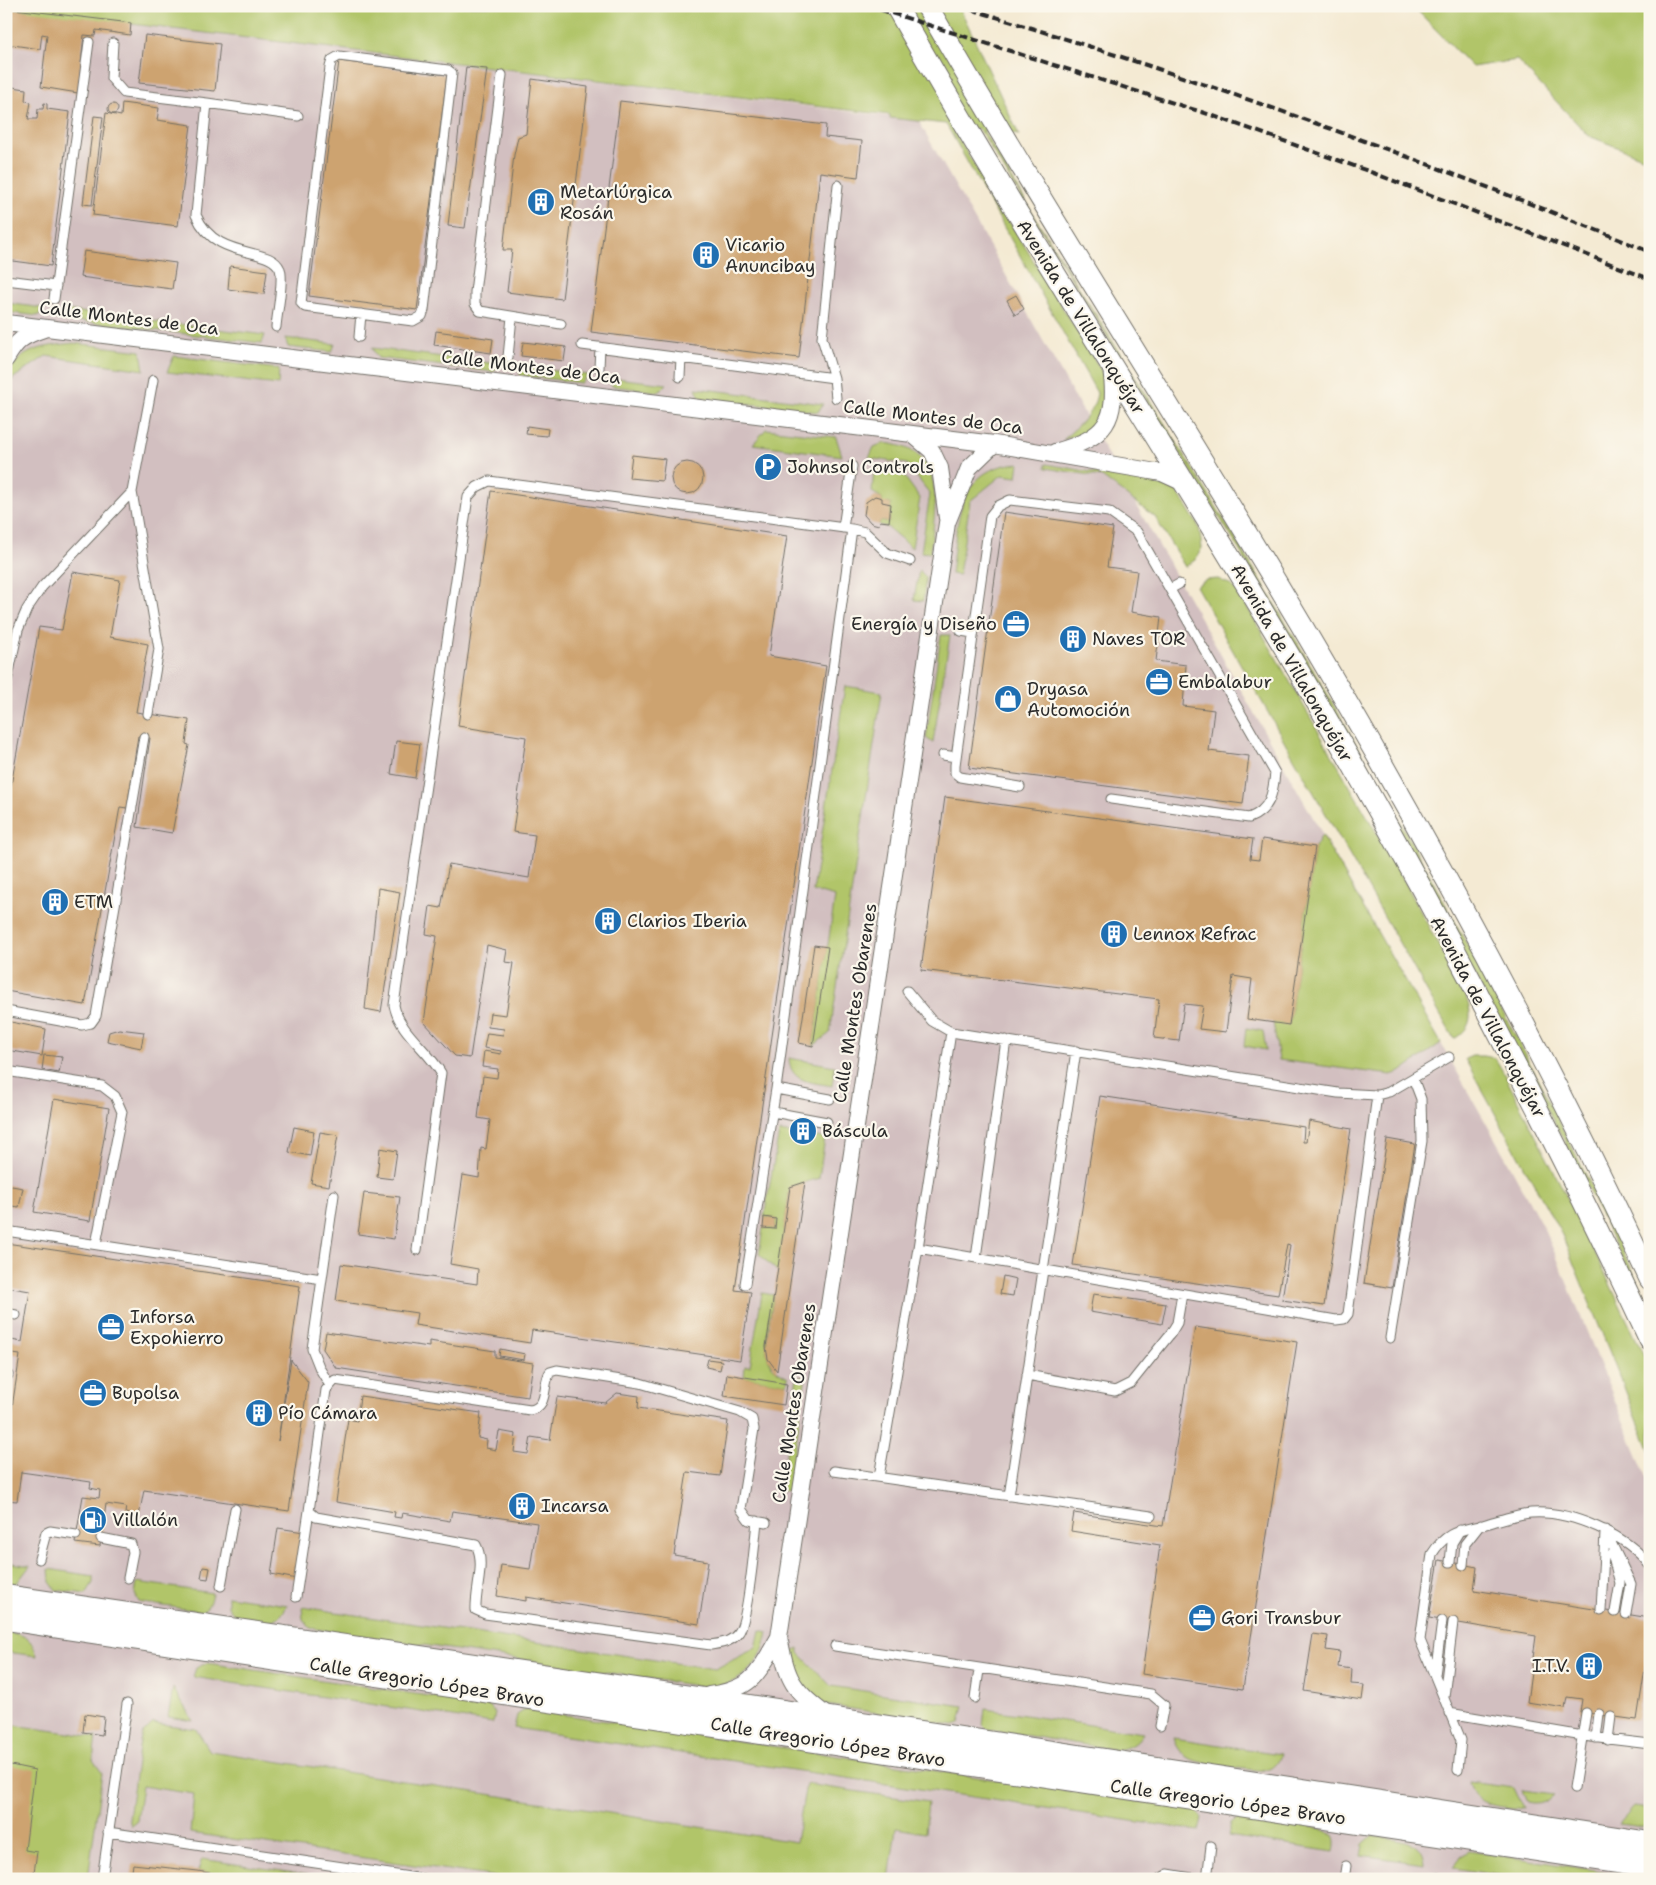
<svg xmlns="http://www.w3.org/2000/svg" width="1656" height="1885" font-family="'Shantell Sans',sans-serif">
  <rect width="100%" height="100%" fill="#fbf7ec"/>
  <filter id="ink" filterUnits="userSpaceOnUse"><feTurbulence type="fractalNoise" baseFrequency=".02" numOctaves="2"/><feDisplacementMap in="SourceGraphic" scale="10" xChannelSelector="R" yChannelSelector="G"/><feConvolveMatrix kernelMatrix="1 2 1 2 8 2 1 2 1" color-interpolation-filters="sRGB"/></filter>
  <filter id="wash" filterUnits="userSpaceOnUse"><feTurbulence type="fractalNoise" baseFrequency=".0096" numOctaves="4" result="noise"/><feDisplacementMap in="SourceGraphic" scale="20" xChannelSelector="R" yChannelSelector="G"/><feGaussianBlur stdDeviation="1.12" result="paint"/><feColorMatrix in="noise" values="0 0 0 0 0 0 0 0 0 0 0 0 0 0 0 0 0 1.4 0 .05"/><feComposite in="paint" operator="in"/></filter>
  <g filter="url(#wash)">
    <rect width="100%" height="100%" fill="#f4ead3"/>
    <path fill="#d2bfc0" d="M6,8L918,120L1507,1160L1544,1229L1557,1258L1650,1487V1879H6Z"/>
    <path fill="#b1c569" stroke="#6e784a" d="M6,6H959L1019,135L983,130C1064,269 1154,403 1237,541C1387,790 1527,1045 1650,1308V1315L1564,1140L1283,626L1237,546L979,129L950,125L1101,370L1108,386L1101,416L1088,431L1063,440C1077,426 1094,414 1097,393L946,124L890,118V115L31,12Z
      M1413,6H1650V160L1589,136L1517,60L1472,67Z
      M6,303L43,308L38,316L6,312Z
      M65,310L265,335L262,343L70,320Z
      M285,338L335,344L332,352L288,347Z
      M74,343L141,351L144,370L46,356L12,379L6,411C6,401 4,389 7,380C15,348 47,346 74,343Z
      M372,348L499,364L494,372L378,358Z
      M174,356L279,369L278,385L167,372Z
      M518,366L588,375L581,383L520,375Z
      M607,377L667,384L659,392L612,386Z
      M696,388L823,404L818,412L700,398Z
      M766,429L836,437L842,456L753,444Z
      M883,443C948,448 936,506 930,553L921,552L930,494L907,464L869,458L874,447Z
      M1019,463L1017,477L1002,475L970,501L959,575L951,574C958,523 955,468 1019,463Z
      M1046,464L1159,484L1177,491L1199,527L1202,548L1195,560L1185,567L1155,517L1102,477L1046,468Z
      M874,469L901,472L920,498L912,548L887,527L879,525L880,521L889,522L891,504L882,502V498L872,492Z
      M919,570L926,577L923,601L914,600Z
      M1218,579L1229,584L1239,593L1406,884L1466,997C1473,1016 1472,1028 1454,1039L1196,586L1206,580Z
      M941,635H950L933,743L926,738Z
      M845,686L882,692L830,1033L813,1046L835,897L813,891Z
      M1322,835L1441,1043L1400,1072L1391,1075L1279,1060L1273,1022L1289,1024L1315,847Z
      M1246,1028L1263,1031L1266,1050L1244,1046Z
      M1472,1056H1484L1495,1058L1502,1070L1588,1238L1650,1368V1451L1562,1235L1465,1059Z
      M789,1058L835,1066L832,1086C812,1082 790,1083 789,1058Z
      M779,1132L825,1138L819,1178L790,1187L778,1272L759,1254L763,1228L775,1229L776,1219L764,1217Z
      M762,1293L774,1295C771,1312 760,1352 772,1366C776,1371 783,1374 788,1377L787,1384L744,1377L745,1366H750Z
      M797,1377H804L805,1382L789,1491L781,1490Z
      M6,1562L30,1566L16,1584L6,1583Z
      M49,1569L93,1576V1583L86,1594L56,1590L50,1582Z
      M137,1582L212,1593C210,1602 209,1609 200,1611L143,1603L139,1602L135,1594Z
      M228,1596L287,1605C278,1629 256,1620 236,1617L228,1607Z
      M302,1607L715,1669L756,1648L760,1630L768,1632C763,1664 739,1688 705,1687L310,1628L303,1619Z
      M6,1632C23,1634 33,1638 37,1656L6,1652Z
      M799,1648V1653L831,1686L964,1706L960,1723L954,1725L827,1705C803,1692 795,1677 792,1651Z
      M207,1663L489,1705L495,1713L493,1723L193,1677L196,1668Z
      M173,1688L193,1721L168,1717Z
      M526,1709L1189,1809L1197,1812L1202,1818L1199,1831L514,1728L517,1715Z
      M985,1709L1143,1733C1136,1744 1129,1748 1116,1750L987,1729L983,1725Z
      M153,1723L196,1729L210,1751L796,1842L806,1784L928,1802L925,1833L896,1828L889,1879H512L190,1833L194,1794L142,1786L137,1821L131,1826L129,1818L140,1741L142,1734Z
      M6,1724L96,1737L93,1760L102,1773L88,1879H6Z
      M1174,1738L1280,1754C1278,1762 1274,1768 1266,1770C1259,1772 1197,1763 1190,1759C1182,1755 1176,1746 1174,1738Z
      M1469,1782L1514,1788L1524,1809C1502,1806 1474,1809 1469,1782Z
      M1522,1790L1554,1794C1546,1802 1539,1806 1527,1803Z
      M1634,1807L1650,1809V1828L1619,1824Z
      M1239,1817L1324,1829C1336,1834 1336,1840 1334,1852L1228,1836L1231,1823Z
      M1372,1836C1395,1840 1422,1836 1424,1864L1361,1855L1363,1844Z
      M1469,1851L1635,1876L1650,1879H1524L1453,1868L1460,1856Z
      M202,1859L335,1879H247L198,1871Z"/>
    <g id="blocks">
      <path fill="#cda36f" d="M6,8L131,23L130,35L96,30L95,36L84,35L78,93L41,87L47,35L42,34L40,49L6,44Z
        M145,35L220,44L215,91L139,83Z
        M339,61L447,75L417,310L309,296Z
        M466,67L487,69L465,228L448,226Z
        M532,79L588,87L562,299L507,292L512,250H503L514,155L518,137L526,134Z
        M6,86L26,89L25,101L31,102L28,119H37L38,109H43L44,103L47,104V109L70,112L51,266L6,260Z
        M620,101L826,125L825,137L862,141L858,177L820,172L799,358L591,332Z
        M122,103L159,108L157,120L191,125L178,226L93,215L106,113L121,116Z
        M108 109a5 5 0 1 1 10 0a5 5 0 1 1-10 0Z
        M94,116L103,117L92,205L83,204Z
        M84,251L176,263L172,289L80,277Z
        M230,266L267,271L264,294L228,289Z
        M1016,295L1024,309L1015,315L1007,300Z
        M436,331L493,339L491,353L434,345Z
        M523,342L566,347L564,361L521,356Z
        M527,426L548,429L547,436L526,434Z
        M632,455L665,459L662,481L629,478Z
        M671 478a16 16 0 1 1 32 0a16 16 0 1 1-32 0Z
        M491,491L787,536L769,656L826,666L735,1290L751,1292L740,1360L532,1330L530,1343L415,1325L417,1313L336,1301L341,1264L477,1284L478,1269L450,1264L463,1175L479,1178L481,1148L486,1149L490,1120L478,1118L483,1076L497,1078L498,1069L482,1067L484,1051L501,1054V1051L484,1048L487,1033L503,1035L504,1029L488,1027L490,1013L506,1015L514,963L505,962L507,950L487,945L470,1058L455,1056L424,1022L437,936L426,934L430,906L441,908L449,864L529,878L535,835L513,832L526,737L458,726Z
        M875,496L882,498V502L891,504L889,522L880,521L879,525L871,523L864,515L866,502Z
        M1004,512L1113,528L1107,567L1137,571L1131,612L1161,617L1156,661L1186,665L1183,706L1214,710L1209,751L1249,756L1243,804L969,768Z
        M73,572L120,580L110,637L148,644L136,712L189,720L186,744L189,745L172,833L137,827L150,738L138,736L127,808L120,807L85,1005L6,991V814L39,627L62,630Z
        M396,741L420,744L415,778L391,774Z
        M945,797L1253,839L1250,859L1259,860L1262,839L1315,847L1289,1025L1247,1019L1252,979L1233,976L1226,1032L1199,1029L1203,1006L1184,1004L1179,1041L1154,1038L1159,999L921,970Z
        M378,888L400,892L381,1012L365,1009Z
        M814,945L828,947L813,1046L799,1043Z
        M6,1021L46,1029L42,1056L6,1050Z
        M119,1029L144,1032L141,1048L107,1041L109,1032Z
        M44,1055L62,1057L59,1073L42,1070Z
        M1100,1096L1304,1127L1303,1142H1306L1309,1121L1351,1129L1324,1306L1282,1300L1290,1245L1287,1244L1278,1295L1073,1265Z
        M54,1099L109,1108L90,1221L34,1212Z
        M797,1124L811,1126L809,1136L795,1135Z
        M294,1127L314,1131L310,1156L289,1152Z
        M320,1132L338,1135L329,1186L311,1183Z
        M1387,1139L1415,1144L1392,1288L1364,1283Z
        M380,1148L397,1151L393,1179L377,1177Z
        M805,1182L777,1371L768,1359L766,1347L790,1187Z
        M6,1185L23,1188L19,1207L6,1205Z
        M364,1193L400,1197L394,1239L358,1234Z
        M764,1217L776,1219L775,1229L763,1228Z
        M6,1243L300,1286L278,1441L291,1360L308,1382L289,1511L144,1490L139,1516L125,1513L126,1507L106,1504L100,1546L75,1543L83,1496L99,1498L100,1490L90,1488L91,1482L21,1472L17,1501L6,1500V1447L20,1355L6,1353V1339L22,1342L30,1291L6,1287Z
        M1003,1276L1016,1279L1013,1296L1000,1294Z
        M1093,1294L1166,1304L1162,1324L1090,1312Z
        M1195,1327L1297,1342L1243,1689L1142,1674L1160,1545L1071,1531L1074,1513L1163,1526Z
        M326,1332L429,1347V1341L495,1351V1357L533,1363L528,1397L336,1368L323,1349Z
        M500,1349L525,1354L524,1360L499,1356Z
        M708,1359L722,1361L720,1370L706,1367Z
        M727,1374L787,1384L784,1405L724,1396Z
        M617,1393L639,1396L638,1408L728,1421L720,1476L687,1472L674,1555L708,1561L699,1624L526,1597V1601L497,1596L501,1565L530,1569L537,1523L452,1511L450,1521L402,1513L401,1518L394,1517L395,1512L336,1502L348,1419L357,1421L360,1396L481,1413L478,1438L487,1440L486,1448L496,1450L499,1431L516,1434L514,1452L528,1454L531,1437L550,1440L557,1397L605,1403Z
        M278,1528L304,1532L297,1579L271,1574Z
        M1439,1560L1477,1567L1474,1590L1650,1618V1636L1637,1720L1580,1712L1582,1699L1567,1697L1565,1708L1527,1702L1536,1636L1429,1618Z
        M203,1567L210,1568L208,1579L201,1578Z
        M1313,1634L1328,1636L1326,1650L1340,1652L1338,1667L1352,1669L1351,1684L1364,1685L1362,1700L1304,1691Z
        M85,1714L104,1717L102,1735L83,1732Z
        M6,1764L35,1770L25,1850L37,1852L33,1879H6Z
        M133,1864L198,1871L240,1879H131Z"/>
    </g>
  </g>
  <g filter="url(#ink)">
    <use href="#blocks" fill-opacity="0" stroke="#716e66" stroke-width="1"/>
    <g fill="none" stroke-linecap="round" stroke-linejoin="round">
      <g stroke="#716e66" stroke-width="11">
        <path id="service" d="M113,43L111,78L124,93L207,103
          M339,56L448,70L452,73L424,310L422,316L413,321L305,307L301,303L330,67L332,60Z
          M502,75L475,292V304L480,311L561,324
          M6,280L56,286
          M54,299L89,42
          M276,327C277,313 284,281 280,269C270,245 216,262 196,215L207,103L298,116
          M359,337L361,314
          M582,345L834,378
          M508,357L512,317
          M599,368L600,347
          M680,377L681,358
          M836,398L834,378L822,338L838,185
          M132,492L159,649L148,714
          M843,528L852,466
          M1170,589L1179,584
          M961,631L973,633
          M6,686L18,630L27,609L42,587L132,492L153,380
          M943,755L956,757
          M1020,787L960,777L955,773V765L990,516L998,506L1010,500L1109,512L1137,532L1275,773C1273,794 1270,810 1249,818L1111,799
          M907,991L932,1021L951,1032L1338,1093L1377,1095L1389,1092L1449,1057
          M6,1011L82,1025L91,1023L96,1016L144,737
          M6,1071L102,1086L115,1096L122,1112L96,1244
          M830,1099L776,1089L852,529L865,532L887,553L910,561
          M773,1112L827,1122
          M6,1231L322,1279
          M918,1248L1336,1320L1344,1319L1348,1314L1377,1095
          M417,1250L441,1073C428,1050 399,1032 394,1005L468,497L477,487L489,481L852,529
          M976,1258L1006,1040
          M745,1284L776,1089
          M6,1313L16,1315
          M1390,1338L1422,1141L1421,1099L1413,1078
          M6,1375H8
          M1027,1375L1115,1391L1131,1383L1171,1333L1177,1323L1182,1294
          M329,1384L320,1369L312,1349L334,1195
          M834,1471L1151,1516
          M879,1477L918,1248L951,1032
          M1009,1496L1076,1051
          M757,1521C755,1541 748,1620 739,1632C732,1642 722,1643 711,1645L485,1614L476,1610C475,1589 486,1563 476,1545L316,1517L309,1511L326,1390L335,1380L530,1410C549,1407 542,1386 550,1372L557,1370L640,1383L740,1412L752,1419L754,1429L741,1509L749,1520L766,1523
          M1605,1530L1631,1584L1626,1614
          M101,1538L131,1544L133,1552L128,1578
          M1612,1554L1620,1583L1615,1612
          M39,1559L46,1533L50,1531L76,1535
          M1450,1562L1452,1543L1460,1530
          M1463,1565L1465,1544L1480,1525
          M221,1586L235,1509
          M296,1597L309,1511
          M1601,1610L1605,1533
          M835,1646L1151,1694L1164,1705L1160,1726
          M1435,1675L1442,1621
          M1444,1697L1453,1622
          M975,1698L979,1670
          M1449,1713L1583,1736L1650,1744
          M1596,1738L1599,1714
          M1608,1740L1611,1716
          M1458,1770L1461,1740L1420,1640L1432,1554C1447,1530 1461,1531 1486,1524C1500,1520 1517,1514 1531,1513C1570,1510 1628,1535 1650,1566
          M1574,1788L1586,1713
          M108,1832L423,1879
          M102,1879L127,1704
          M1160,1879L1168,1874L1198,1879
          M1207,1879L1211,1846
          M1344,1879L1346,1866
          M1438,1879V1878"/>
      </g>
      <g stroke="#716e66" stroke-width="18">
        <path id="minor" d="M6,323L994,444L1162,473L1186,484
          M6,359C17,340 23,336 44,329
          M912,434L932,451L940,468L947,518
          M1055,452C1107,437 1118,422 1111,367
          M709,1695C754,1689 758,1673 779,1637
          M830,1718C792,1689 788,1683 779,1637L947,523L969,468L994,444"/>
      </g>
      <g stroke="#716e66" stroke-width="23">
        <path id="tertiary" d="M896,6C1032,248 1187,478 1326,718C1443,921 1551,1129 1650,1340
          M927,6C1038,200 1159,387 1274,579C1410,806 1538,1039 1650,1279"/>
      </g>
      <g stroke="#716e66" stroke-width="26">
        <path id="secondary" d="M6,1597L691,1698L1650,1844
          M6,1618L1650,1866"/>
      </g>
      <use href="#service" stroke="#fff" stroke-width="9"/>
      <use href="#minor" stroke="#fff" stroke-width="16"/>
      <use href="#tertiary" stroke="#fff" stroke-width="21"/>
      <use href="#secondary" stroke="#fff" stroke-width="24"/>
      <path stroke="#2b2b2b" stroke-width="4" stroke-dasharray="8 4" stroke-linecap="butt" d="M869,6L1211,115L1368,171L1650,279
        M960,6C1194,77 1425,159 1650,252"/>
    </g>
  </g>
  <defs>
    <g id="building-disc" transform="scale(1.4375)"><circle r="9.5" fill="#1f6fb2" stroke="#fbf7ec"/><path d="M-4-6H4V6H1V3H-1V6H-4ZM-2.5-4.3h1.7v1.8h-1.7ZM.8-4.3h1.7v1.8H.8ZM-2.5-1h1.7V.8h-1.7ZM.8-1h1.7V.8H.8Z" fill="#fff"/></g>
    <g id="parking-disc" transform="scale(1.4375)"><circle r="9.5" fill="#1f6fb2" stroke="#fbf7ec"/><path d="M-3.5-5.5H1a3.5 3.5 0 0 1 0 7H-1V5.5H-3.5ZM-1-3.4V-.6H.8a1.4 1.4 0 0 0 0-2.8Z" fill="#fff"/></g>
    <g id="office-disc" transform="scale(1.4375)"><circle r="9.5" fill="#1f6fb2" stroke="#fbf7ec"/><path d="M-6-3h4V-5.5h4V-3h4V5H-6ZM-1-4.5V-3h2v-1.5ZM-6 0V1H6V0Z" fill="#fff"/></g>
    <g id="shop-disc" transform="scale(1.4375)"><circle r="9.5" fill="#1f6fb2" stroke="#fbf7ec"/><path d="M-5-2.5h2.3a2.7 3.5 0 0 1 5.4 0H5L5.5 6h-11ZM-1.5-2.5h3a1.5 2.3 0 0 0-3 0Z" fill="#fff"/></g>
    <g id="fuel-disc" transform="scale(1.4375)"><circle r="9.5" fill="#1f6fb2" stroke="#fbf7ec"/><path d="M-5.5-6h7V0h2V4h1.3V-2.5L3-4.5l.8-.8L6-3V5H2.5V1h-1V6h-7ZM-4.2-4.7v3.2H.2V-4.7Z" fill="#fff"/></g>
  </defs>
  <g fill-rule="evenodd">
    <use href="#building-disc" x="541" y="202"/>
    <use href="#building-disc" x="706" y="255"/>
    <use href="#parking-disc" x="768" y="467"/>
    <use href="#office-disc" x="1016" y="624"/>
    <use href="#building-disc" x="1073" y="639"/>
    <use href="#office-disc" x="1159" y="682"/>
    <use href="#shop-disc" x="1008" y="699"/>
    <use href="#building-disc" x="55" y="902"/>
    <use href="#building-disc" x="608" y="921"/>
    <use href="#building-disc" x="1114" y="934"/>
    <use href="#building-disc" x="803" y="1131"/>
    <use href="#office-disc" x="111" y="1327"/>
    <use href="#office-disc" x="93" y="1393"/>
    <use href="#building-disc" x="259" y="1413"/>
    <use href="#building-disc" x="522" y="1506"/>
    <use href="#fuel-disc" x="93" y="1520"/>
    <use href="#office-disc" x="1202" y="1618"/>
    <use href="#building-disc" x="1589" y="1666"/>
  </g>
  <g text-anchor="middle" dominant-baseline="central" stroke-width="4.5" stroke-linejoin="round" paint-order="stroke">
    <g font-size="18" fill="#2b2b2b" stroke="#fbf7ec" text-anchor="start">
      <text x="560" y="192">Metarlúrgica<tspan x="560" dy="21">Rosán</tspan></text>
      <text x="725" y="245">Vicario<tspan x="725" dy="21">Anuncibay</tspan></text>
      <text x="787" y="467">Johnsol Controls</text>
      <text x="997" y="624" text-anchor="end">Energía y Diseño</text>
      <text x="1092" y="639">Naves TOR</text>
      <text x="1178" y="682">Embalabur</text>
      <text x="1027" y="689">Dryasa<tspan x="1027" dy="21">Automoción</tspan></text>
      <text x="74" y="902">ETM</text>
      <text x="627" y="921">Clarios Iberia</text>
      <text x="1133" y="934">Lennox Refrac</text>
      <text x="822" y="1131">Báscula</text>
      <text x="130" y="1317">Inforsa<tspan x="130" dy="21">Expohierro</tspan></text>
      <text x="112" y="1393">Bupolsa</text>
      <text x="278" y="1413">Pío Cámara</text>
      <text x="541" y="1506">Incarsa</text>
      <text x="112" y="1520">Villalón</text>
      <text x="1221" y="1618">Gori Transbur</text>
      <text x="1570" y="1666" text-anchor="end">I.T.V.</text>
    </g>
    <g font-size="18" fill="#2b2b2b" stroke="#fbf7ec">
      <text transform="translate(1081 317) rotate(58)">Avenida de Villalonquéjar</text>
      <text transform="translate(129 318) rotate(7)">Calle Montes de Oca</text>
      <text transform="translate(531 367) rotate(7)">Calle Montes de Oca</text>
      <text transform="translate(933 417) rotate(7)">Calle Montes de Oca</text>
      <text transform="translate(1292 663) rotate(60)">Avenida de Villalonquéjar</text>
      <text transform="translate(855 1003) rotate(-81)">Calle Montes Obarenes</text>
      <text transform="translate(1488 1017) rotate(62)">Avenida de Villalonquéjar</text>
      <text transform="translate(794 1403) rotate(-81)">Calle Montes Obarenes</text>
      <text transform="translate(427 1682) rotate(9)">Calle Gregorio López Bravo</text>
      <text transform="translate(828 1742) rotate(9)">Calle Gregorio López Bravo</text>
      <text transform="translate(1228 1802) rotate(8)">Calle Gregorio López Bravo</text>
    </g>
  </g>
  <rect width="1656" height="1885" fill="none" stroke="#fbf7ec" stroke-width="25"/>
</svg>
